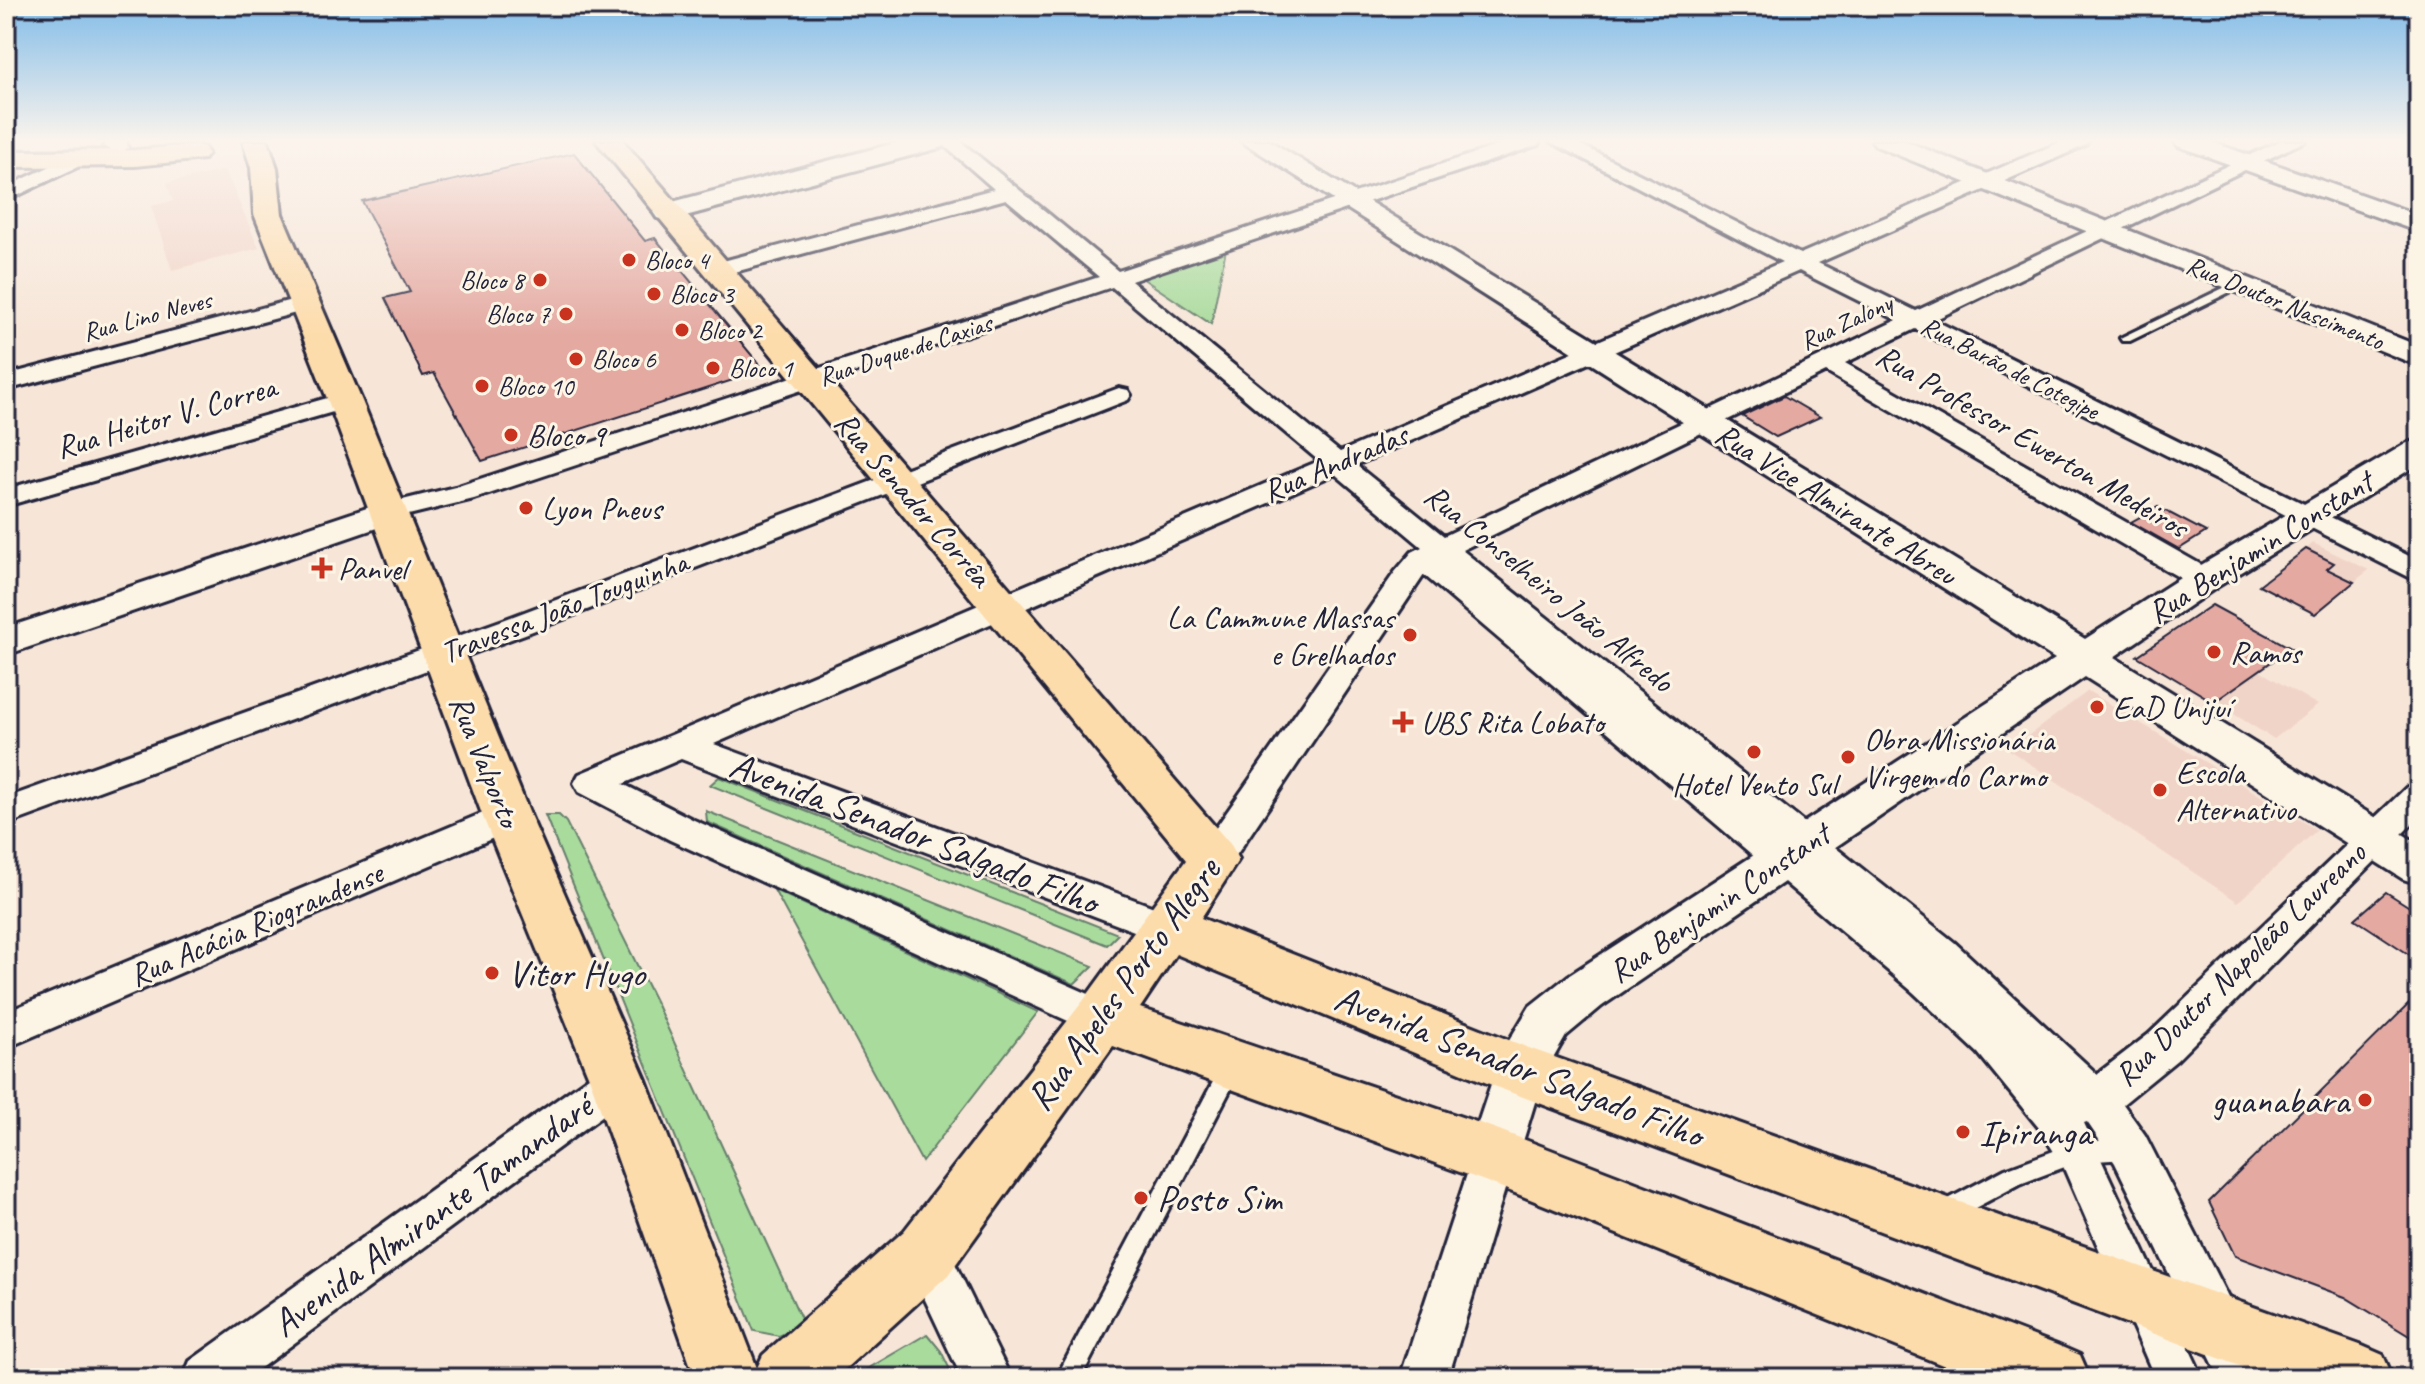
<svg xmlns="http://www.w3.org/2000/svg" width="2425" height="1384" font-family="Caveat,sans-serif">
  <rect width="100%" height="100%" fill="#f7e6d8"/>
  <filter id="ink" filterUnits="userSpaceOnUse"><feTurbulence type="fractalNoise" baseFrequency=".0125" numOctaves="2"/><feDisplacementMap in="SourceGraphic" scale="16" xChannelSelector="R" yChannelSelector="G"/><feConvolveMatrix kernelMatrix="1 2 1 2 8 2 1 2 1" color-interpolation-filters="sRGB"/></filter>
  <g filter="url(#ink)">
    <path fill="#f1d4c8" d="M225,170L259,248L172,270L151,206L173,201L167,183Z
      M2313,543L2369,570L2354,582L2327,569L2334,563L2306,549Z
      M2258,670L2318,705L2274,739L2214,702Z
      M2088,691L2317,830L2238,902L2009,750Z"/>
    <path fill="#a9db9d" stroke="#667e6c" stroke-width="2" d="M1226,249L1211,324L1139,276Z
      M719,777L1118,934L1107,945L710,785Z
      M706,811L1093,966L1074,984L707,822Z
      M545,815H559L566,822L657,1005L804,1325L779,1336L754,1331Z
      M774,890L1038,1012L922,1162Z
      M927,1334L941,1351L954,1378H852Z"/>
    <path fill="#e4aaa2" stroke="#22223b" stroke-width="2" d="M574,153L645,241L655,238L764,370L482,461L434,373L423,376L385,298L410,292L362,201Z
      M1784,396L1820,417L1776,437L1742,416Z
      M2158,507L2206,532L2179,549L2131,522Z
      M2306,549L2334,563L2327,569L2354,582L2315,614L2259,585Z
      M2212,605L2291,648L2214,702L2137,656Z
      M2386,892L2419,913V961L2355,919Z
      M2419,994V1342L2345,1297L2235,1256L2209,1202Z"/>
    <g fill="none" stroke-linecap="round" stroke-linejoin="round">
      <g stroke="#22223b" stroke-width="6">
        <path id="service" d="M2238,281L2242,282V286L2130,341H2122L2120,338Z
          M1231,1059L1238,1061L1241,1068L1238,1075L1081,1378H1056L1224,1061Z
          M2128,1139L2136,1142L2139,1149L2136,1156L2128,1159L2078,1162L2020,1184L1945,1224L1937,1221L1934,1213L1937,1205L2005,1169L2078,1142Z"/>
      </g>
      <g stroke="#22223b" stroke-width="6">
        <path id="minor" d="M107,141H126L128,148L118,154L103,146Z
          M939,141H960L1118,271L1512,141H1540L1538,145L1131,281L1340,452L1782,262L1549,141H1573L1800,254L2063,141H2088L2086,145L1818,263L1916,311L2280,141H2305L1934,320L2419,561V582L1915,329L1845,363L2214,572L2219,579L2214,586L2204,588L2194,586L1826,372L1462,550L1954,942L2097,1074L2149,1034L2407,787L2419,783V817L2177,1060L2123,1104L2145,1135L2269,1378H2220L2115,1163L2087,1122L2084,1123L2203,1378H2155L2063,1166L2039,1128L1978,1053L1913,992L1424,575L1227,869L1214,873L1201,869L1196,859L1201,849L1395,572L1412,552L1422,547L1335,474L714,744L1181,917L1187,928L1181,939L1168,944L1155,939L681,759L623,784L694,820L1116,1006L1122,1018L1116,1030L1102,1035L1088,1030L670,840L579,792L574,783L579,774L1319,461L1112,287L474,499L388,520L378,518L374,512L378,506L455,487L1099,277L1006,199L716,277L705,270L708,265L994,189ZM1799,271L1897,320L1444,536L1356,465Z
          M81,152L91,158L88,162L6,201V187Z
          M303,297L311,299L314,304L311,309L6,390V375Z
          M1119,388L1128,390L1131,395L1128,400L525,634L6,825V798L503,620Z
          M345,393L354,396L358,401L354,406L6,506V489Z
          M507,803L519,807L524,817L519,827L6,1048V1012Z
          M618,1061L633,1067L639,1080L633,1093L247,1378H183L190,1361L603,1067Z
          M1494,1136L1509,1142L1515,1156L1448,1378H1400L1473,1156L1479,1142Z
          M926,1230L942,1237L1011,1378H962L903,1253L910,1237Z"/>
      </g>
      <g stroke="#22223b" stroke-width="6">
        <path id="tertiary" d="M1241,141H1270L2085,639L2191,571L2407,443L2419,440V464L2217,587L2114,657L2419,844V884L2403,879L2085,677L1602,1006L1566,1036L1543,1076L1513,1174L1494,1182L1475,1174L1467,1156L1501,1054L1530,1006L1568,976L2055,659Z
          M1872,141H1905L2419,346V366L1876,146Z
          M2174,141H2209L2419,215V232L2178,146Z
          M388,501L400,504L405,512L400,520L6,655V628Z"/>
      </g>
      <g stroke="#22223b" stroke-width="6">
        <path id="secondary" d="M903,141H947L943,147L667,221L657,218L653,212L657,206Z"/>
      </g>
      <g stroke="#22223b" stroke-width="6">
        <path id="primary" d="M268,141L277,168L282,214L362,401L531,817L646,1080L757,1368L763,1355L904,1231L1083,1001L1186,860L596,141H623L1231,845L1239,859L1201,918L1529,1048L2360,1345L2383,1355L2393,1378H2272L1499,1088L1176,954L1140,1008L1494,1128L2057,1345L2080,1355L2090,1378H1975L1490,1183L1113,1046L948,1275L835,1378H695L590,1080L483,817L328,401L254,214L251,168L243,142Z
          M195,145L204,147L208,153L204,159L135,166L6,167V151L135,150Z"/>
      </g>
      <use href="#service" fill="#fcf5e5" fill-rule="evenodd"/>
      <use href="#minor" fill="#fcf5e5" fill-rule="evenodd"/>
      <use href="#tertiary" fill="#fcf5e5" fill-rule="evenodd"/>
      <use href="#secondary" fill="#fcf5e5" fill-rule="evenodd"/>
      <use href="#primary" fill="#fddcac" fill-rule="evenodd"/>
    </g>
  </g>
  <linearGradient id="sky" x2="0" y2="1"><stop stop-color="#82bce8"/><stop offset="0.42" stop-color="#fbf4ed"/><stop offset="1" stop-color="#fbf4ed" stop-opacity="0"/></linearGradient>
  <rect width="2425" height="335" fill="url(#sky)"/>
  <g fill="#c8321e" stroke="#fcf5e5" stroke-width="3">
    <circle cx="629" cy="260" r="8"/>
    <circle cx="540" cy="280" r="8"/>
    <circle cx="654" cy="294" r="8"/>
    <circle cx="566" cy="314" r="8"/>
    <circle cx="682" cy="330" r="8"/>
    <circle cx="576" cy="359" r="8"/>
    <circle cx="713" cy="368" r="8"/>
    <circle cx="482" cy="386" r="8"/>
    <circle cx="511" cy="435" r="8"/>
    <circle cx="526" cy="508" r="8"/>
    <path d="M318 556h8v8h8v8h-8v8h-8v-8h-8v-8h8z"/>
    <circle cx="1410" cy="635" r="8"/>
    <circle cx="2214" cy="652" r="8"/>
    <circle cx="2097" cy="707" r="8"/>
    <path d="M1399 710h8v8h8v8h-8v8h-8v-8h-8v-8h8z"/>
    <circle cx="1754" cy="752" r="8"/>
    <circle cx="1848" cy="757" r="8"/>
    <circle cx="2160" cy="790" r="8"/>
    <circle cx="492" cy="973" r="8"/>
    <circle cx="2365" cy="1100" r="8"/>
    <circle cx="1963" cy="1132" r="8"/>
    <circle cx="1141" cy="1198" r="8"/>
  </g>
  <g text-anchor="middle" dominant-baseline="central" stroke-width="6" stroke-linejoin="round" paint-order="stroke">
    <g font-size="26" fill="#22223b" stroke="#fcf5e5" text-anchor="start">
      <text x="645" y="260">Bloco 4</text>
      <text x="524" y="280" text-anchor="end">Bloco 8</text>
      <text x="670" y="294">Bloco 3</text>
      <text x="550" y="314" text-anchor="end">Bloco 7</text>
      <text x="698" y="330">Bloco 2</text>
      <text x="592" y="359">Bloco 6</text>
      <text x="729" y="368">Bloco 1</text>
      <text x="498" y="386">Bloco 10</text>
    </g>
    <g font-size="26" fill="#22223b" stroke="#fcf5e5">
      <text transform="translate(2285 303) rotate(22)">Rua Doutor Nascimento</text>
      <text transform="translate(147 316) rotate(-15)">Rua Lino Neves</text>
      <text transform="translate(1846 322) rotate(-25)">Rua Zalony</text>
      <text transform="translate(905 350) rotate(-18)">Rua Duque de Caxias</text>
      <text transform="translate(2010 368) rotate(27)">Rua Barão de Cotegipe</text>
    </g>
    <g font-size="32" fill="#22223b" stroke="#fcf5e5">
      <text transform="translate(166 417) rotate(-16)">Rua Heitor V. Correa</text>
      <text transform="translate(2032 441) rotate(30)">Rua Professor Ewerton Medeiros</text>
      <text transform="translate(1335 463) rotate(-23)">Rua Andradas</text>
      <text transform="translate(913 499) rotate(49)">Rua Senador Corrêa</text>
      <text transform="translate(1836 504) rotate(32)">Rua Vice Almirante Abreu</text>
      <text transform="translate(2260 547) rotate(-32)">Rua Benjamin Constant</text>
      <text transform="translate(1549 588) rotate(39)">Rua Conselheiro João Alfredo</text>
      <text transform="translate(564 607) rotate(-21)">Travessa João Touguinha</text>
      <text transform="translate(485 761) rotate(68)">Rua Valporto</text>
      <text transform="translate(1719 903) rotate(-34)">Rua Benjamin Constant</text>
      <text transform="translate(256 924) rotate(-23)">Rua Acácia Riograndense</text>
      <text transform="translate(2240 964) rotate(-44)">Rua Doutor Napoleão Laureano</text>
    </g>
    <g font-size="32" fill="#22223b" stroke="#fcf5e5" text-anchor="start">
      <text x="527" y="435">Bloco 9</text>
      <text x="542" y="508">Lyon Pneus</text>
      <text x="338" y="568">Panvel</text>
      <text x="1394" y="617" text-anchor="end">La Cammune Massas<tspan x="1394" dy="37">e Grelhados</tspan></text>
      <text x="2230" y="652">Ramos</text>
      <text x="2113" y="707">EaD Unijuí</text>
      <text x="1421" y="722">UBS Rita Lobato</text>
      <text x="1864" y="739">Obra Missionária<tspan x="1864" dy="37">Virgem do Carmo</tspan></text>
      <text x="2176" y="772">Escola<tspan x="2176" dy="37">Alternativo</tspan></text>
      <text x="1754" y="784" text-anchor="middle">Hotel Vento Sul</text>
    </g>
    <g font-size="38" fill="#22223b" stroke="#fcf5e5">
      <text transform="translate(914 833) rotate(21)">Avenida Senador Salgado Filho</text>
      <text transform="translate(1123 984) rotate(-54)">Rua Apeles Porto Alegre</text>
      <text transform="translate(1519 1066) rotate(21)">Avenida Senador Salgado Filho</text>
      <text transform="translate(432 1215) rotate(-36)">Avenida Almirante Tamandaré</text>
    </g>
    <g font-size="38" fill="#22223b" stroke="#fcf5e5" text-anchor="start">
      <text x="508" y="973">Vitor Hugo</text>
      <text x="2349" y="1100" text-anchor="end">guanabara</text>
      <text x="1979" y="1132">Ipiranga</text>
      <text x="1157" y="1198">Posto Sim</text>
    </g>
  </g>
  <rect width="2425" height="1384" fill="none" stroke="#fcf5e5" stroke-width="32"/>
  <rect x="16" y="16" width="2393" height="1352" fill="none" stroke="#22223b" stroke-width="3" filter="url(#ink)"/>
</svg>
